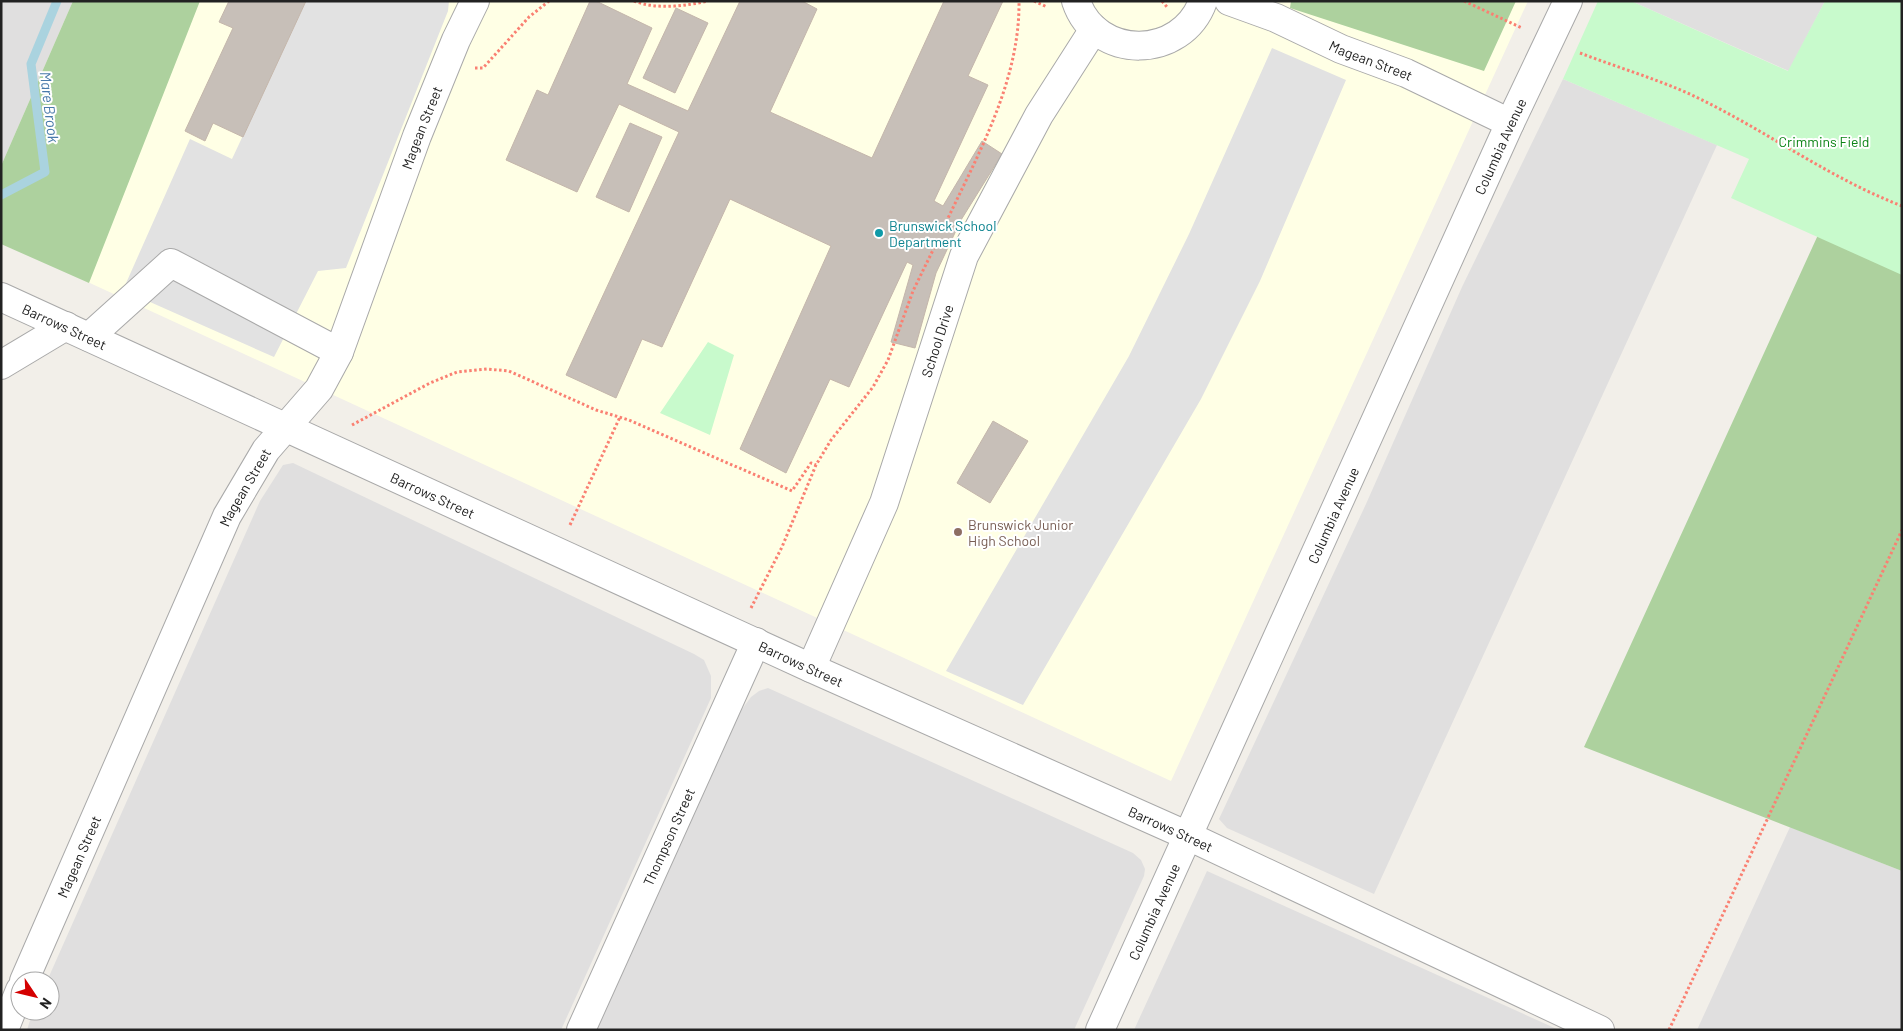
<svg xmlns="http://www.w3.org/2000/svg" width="1903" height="1031" font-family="Barlow,sans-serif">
  <rect width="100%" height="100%" fill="#f2efe9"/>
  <path fill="#e0dfdf" d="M1,1H73L1,166Z
    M1631,1H1825L1789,71Z
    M1563,79L1717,145L1374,894L1227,828L1219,819L1366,504L1462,287Z
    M293,463L694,654L704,660L711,676V698L561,1030H27L33,1011H50V981H47L260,501L283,465Z
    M768,688L1133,853L1141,860L1145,869L1144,876L1074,1030H590L730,725L751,697L759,691Z
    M1790,827L1902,871V1030H1697Z
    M1207,871L1559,1030H1134Z"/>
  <path fill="#ffffe5" d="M186,1H1528L1171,781L66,272Z"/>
  <path fill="#add19e" d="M73,1H200L89,283L1,244V166Z
    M1291,1H1516L1484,71L1290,8Z
    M1839,189L1902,218V871L1584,747Z"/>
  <path fill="#c8facc" d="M1598,1H1631L1788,71L1825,1H1902V275L1731,198L1749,159L1563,79Z
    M708,342L734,355L710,435L660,413Z"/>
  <path fill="#e2e2e2" d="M306,1H449L448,11L346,268L318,271L274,357L123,290L190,139L232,159Z
    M1272,48L1346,80L1260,281L1201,399L1023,705L946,671L1129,356L1189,234Z"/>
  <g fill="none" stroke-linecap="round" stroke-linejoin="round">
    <path stroke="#aad3df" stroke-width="9" d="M1,195L45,172L31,64L57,1"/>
  </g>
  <path fill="#c7bfb8" stroke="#c4b6ab" d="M229,1H306L243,137L213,123L205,141L185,131L233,28L219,22Z
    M590,1H596L652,28L627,84L688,111L740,1H802L817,9L770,112L872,158L944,1H1003L968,76L988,85L934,201L943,206L982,141L1002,154L961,220L936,273L915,348L891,342L913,265L907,262L849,387L830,379L786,473L740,449L831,246L730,199L662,347L642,339L616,398L566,375L679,132L619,104L577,192L506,160L537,90L548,95Z
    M676,8L708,23L675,93L643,78Z
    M630,123L662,137L629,212L596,197Z
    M993,421L1028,441L990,503L957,483Z"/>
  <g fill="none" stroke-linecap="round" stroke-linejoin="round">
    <g stroke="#a9a9a9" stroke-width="30">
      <g id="minor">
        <path d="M1076,1C1096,61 1182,60 1203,1"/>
        <path id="s1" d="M1229,1L1276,18L1341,49L1406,73L1510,123"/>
        <path id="s2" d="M1,297L811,668L1186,835L1600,1030"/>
        <path d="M89,337L171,263L339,352"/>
        <path d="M1,365L66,326"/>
        <path id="s3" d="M811,668L884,503L964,256L1039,115L1094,29"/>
        <path id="s4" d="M24,981L227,516L266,450L319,389L339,352L417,136L456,40L475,1"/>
        <path d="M4,1030L20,990"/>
        <path id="s5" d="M581,1030L756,642"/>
        <path id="s6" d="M1100,1030L1510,123L1568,1"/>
      </g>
    </g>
    <path stroke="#fa8072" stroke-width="3" stroke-dasharray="2.5 2.5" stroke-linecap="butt" d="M634,1C657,10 685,6 708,1
      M1034,1L1047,7
      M1162,1L1167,7
      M1464,1L1522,28
      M1580,53C1614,66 1650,77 1683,91C1759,125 1824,176 1902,206
      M475,68H483L529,17L549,1
      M942,231C975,159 1020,84 1019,1
      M352,425L430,383L457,372L487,369L509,371L596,410L629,420L792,491L811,463L816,465
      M570,525L620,417
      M751,608L782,547L816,465L831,440L873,387L888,360L913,291L934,248
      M1669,1030L1902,530"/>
    <use href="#minor" stroke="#fff" stroke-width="28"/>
  </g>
  <circle fill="#0f9aa8" stroke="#fff" stroke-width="2" cx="879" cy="233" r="5"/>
  <circle fill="#8d6e63" stroke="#fff" stroke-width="2" cx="958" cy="532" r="5"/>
  <g text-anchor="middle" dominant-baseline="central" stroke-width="4" stroke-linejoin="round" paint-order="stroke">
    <g font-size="14" fill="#222" stroke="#fff">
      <text stroke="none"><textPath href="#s1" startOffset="154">Magean Street</textPath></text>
      <text stroke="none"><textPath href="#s4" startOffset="946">Magean Street</textPath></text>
      <text stroke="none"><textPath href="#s6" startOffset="970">Columbia Avenue</textPath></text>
      <text stroke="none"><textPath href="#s2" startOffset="70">Barrows Street</textPath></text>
      <text stroke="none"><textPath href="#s3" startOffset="351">School Drive</textPath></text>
      <text stroke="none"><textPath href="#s4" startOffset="541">Magean Street</textPath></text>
      <text stroke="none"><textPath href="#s2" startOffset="475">Barrows Street</textPath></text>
      <text stroke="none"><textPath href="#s6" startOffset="565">Columbia Avenue</textPath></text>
      <text stroke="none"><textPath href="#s2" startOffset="880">Barrows Street</textPath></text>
      <text stroke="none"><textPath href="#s2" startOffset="1285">Barrows Street</textPath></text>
      <text stroke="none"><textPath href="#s5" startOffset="212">Thompson Street</textPath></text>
      <text stroke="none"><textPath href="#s4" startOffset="136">Magean Street</textPath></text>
      <text stroke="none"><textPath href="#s6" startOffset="130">Columbia Avenue</textPath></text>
    </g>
    <g font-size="14" fill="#0c8416" stroke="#fff">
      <text x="1824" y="141">Crimmins Field</text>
    </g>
    <g font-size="14" fill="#0d838f" stroke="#fff" text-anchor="start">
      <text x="889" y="225">Brunswick School<tspan x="889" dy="16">Department</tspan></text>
    </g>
    <g font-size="14" fill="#785e54" stroke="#fff" text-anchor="start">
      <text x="968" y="524">Brunswick Junior<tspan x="968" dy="16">High School</tspan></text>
    </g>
    <g font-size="15" font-style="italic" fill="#4a7aab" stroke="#fff">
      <text transform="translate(50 107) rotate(83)">Mare Brook</text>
    </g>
  </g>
  <rect width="1903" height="1031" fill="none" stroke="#222222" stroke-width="5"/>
  <g transform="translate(35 996) rotate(125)"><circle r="24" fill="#ffffff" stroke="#a7a7a7"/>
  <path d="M0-4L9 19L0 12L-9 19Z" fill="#d40000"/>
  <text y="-8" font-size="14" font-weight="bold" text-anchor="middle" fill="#222222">N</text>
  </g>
</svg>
